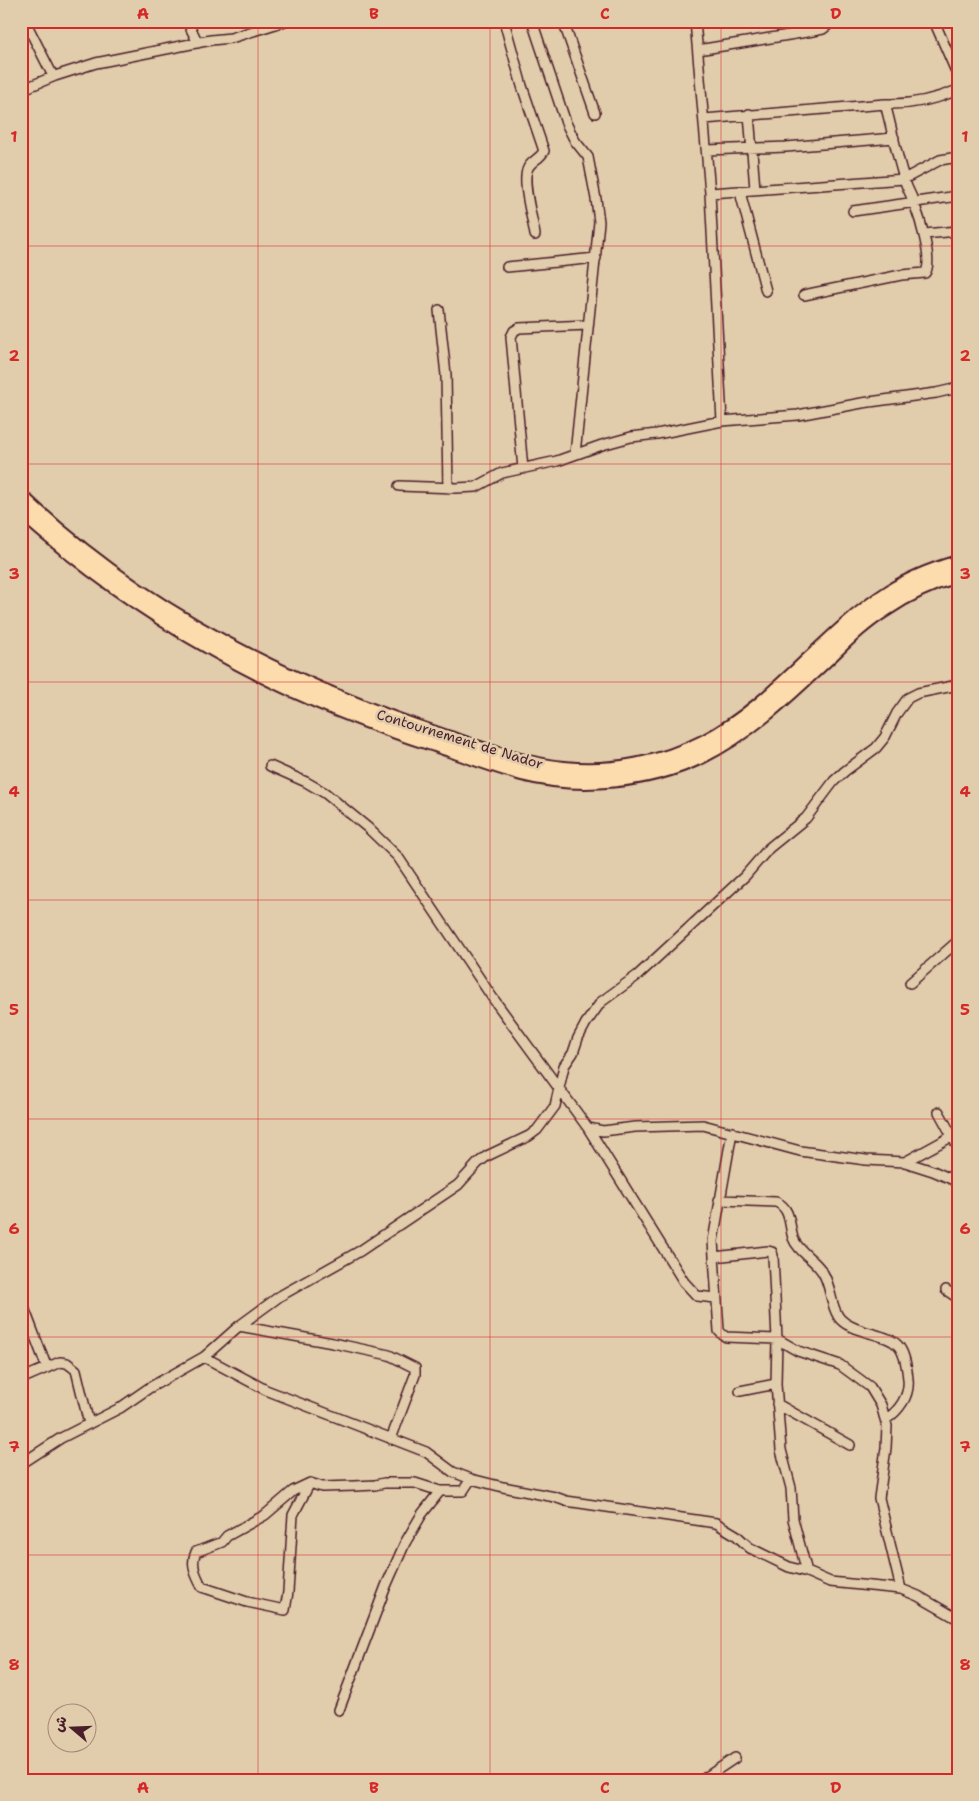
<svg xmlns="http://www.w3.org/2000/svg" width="979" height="1801" font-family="'Shantell Sans','Playpen Sans Arabic',sans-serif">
  <rect width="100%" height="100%" fill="#e1ccab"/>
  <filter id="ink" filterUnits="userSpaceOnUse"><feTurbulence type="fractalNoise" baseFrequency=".02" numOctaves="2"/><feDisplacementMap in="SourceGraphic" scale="10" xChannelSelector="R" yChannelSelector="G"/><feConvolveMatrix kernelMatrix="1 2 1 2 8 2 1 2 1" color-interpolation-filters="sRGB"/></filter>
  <g filter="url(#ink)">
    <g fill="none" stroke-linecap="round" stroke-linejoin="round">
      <g stroke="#4a1f2b" stroke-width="12">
        <path id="minor" d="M25,21L52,74L55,76
          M187,21L198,43
          M504,21L522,86L544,151C540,159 532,160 528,168C521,181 533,220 535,235
          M532,21L566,123L575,141L588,157L596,199L599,222L575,454
          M563,21L595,113
          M695,21L710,193L722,421
          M934,21L958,76
          M698,50L813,31L823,29L827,26L826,21
          M21,90L55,76L96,63L211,40L231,38L285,21
          M749,114L755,189
          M704,119L885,104C910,105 934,100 958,90
          M707,150L786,147L894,138
          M740,192L766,291
          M710,193L904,179L940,160L958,157
          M853,211L958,196
          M924,234L958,231
          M507,267L596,258
          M804,295L901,275L925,273C934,262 919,216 914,203C911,194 906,187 904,178C896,154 892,128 885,104
          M439,310L446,375L448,488
          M523,469L511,337L514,331L519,328L588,325
          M399,486L456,488L476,487L502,473L557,461L602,445L631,437L657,434L722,421L798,415L862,403L936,393L958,388
          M270,766L306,782L325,793L368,828L398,857L492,997L588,1128L603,1131L635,1127L703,1125L800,1151L866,1160L905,1162L933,1171L958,1182
          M910,983L958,941
          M939,1112L958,1147
          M588,1128L684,1282L697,1296L716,1298
          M732,1132L713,1241L719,1331L723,1335L726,1337L777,1339L798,1351L840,1365L870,1387L881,1405L887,1426L886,1448L879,1498L901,1589
          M905,1162L958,1133
          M719,1200L776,1202C791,1208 789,1225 793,1238C798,1252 816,1260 823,1273C831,1286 830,1303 838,1316C842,1323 850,1326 857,1329C893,1341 904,1336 908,1379C910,1396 899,1411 885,1420
          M714,1257L768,1251L772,1252L773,1256L777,1339L776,1384L781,1450L791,1488L793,1519L807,1572
          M946,1290L958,1298
          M21,1300L47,1368
          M239,1326L333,1343L389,1355L415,1368V1375L391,1439
          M204,1357L266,1390L426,1452L453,1472L471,1479L503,1487L555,1497L566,1501L716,1523L736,1535L750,1548L789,1567L807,1572L830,1582L901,1589L918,1596L958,1619
          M21,1379L60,1362L67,1363L76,1370L89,1424
          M740,1391L776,1384
          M777,1404L850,1445
          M21,1464L61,1438L120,1408L149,1388L204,1357L239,1326L280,1296L360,1251L458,1185L478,1163L487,1156L529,1136L537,1130L555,1106L564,1066L573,1053L578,1038L586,1023L601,1002L638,975L745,876L769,848L806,818L834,781L845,771L876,748L885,737L897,713L908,698L918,693L958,685
          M310,1483L293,1515L288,1592L285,1610L247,1602L202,1587C196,1576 190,1564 196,1552L222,1542L227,1536L265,1515L293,1491L310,1483L322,1487L355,1486L375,1485L384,1483H415L440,1491H463L471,1479
          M339,1710L386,1586L405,1543L422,1514L440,1491
          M702,1780L735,1758"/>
      </g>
      <g stroke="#4a1f2b" stroke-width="18">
        <path id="trunk" d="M21,497C140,611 289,686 444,737C483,750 523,765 564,769C612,774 662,764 705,742C776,705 822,636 889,593C910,579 934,570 958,563
          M21,511C145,621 277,694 435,744C464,754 493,765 522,773C579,788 648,781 701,756C748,733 786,697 824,661C843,643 862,623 885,609C907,594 932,582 958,575"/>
      </g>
      <use href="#minor" stroke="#e1ccab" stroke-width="9"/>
      <use href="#trunk" stroke="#fcdcac" stroke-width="14"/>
    </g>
  </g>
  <path fill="none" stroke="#d62828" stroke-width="1" stroke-opacity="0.55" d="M258,21V1780M490,21V1780M721,21V1780M21,246H958M21,464H958M21,682H958M21,900H958M21,1119H958M21,1337H958M21,1555H958"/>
  <g text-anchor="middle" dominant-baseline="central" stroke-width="5" stroke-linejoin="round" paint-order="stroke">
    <g font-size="14" fill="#4a1f2b" stroke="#e1ccab">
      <text transform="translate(460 739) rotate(17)">Contournement de Nador</text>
    </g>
  </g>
  <rect width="979" height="1801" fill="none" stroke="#e1ccab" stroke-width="55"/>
  <g transform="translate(72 1728) rotate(289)"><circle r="24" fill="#e1ccab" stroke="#a58778"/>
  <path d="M0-4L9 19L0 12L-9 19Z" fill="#4a1f2b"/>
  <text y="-8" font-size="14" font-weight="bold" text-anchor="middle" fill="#4a1f2b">ش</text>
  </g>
  <rect x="28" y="28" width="924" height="1746" fill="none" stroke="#d62828" stroke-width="2"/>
  <g font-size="16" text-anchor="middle" font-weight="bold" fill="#d62828">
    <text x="143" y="19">A</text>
    <text x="374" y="19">B</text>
    <text x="605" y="19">C</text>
    <text x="836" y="19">D</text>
    <text x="14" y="142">1</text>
    <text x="965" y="142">1</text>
    <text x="14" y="361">2</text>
    <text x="965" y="361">2</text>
    <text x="14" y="579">3</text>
    <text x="965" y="579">3</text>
    <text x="14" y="797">4</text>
    <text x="965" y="797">4</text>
    <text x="14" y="1015">5</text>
    <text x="965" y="1015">5</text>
    <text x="14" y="1234">6</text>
    <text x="965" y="1234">6</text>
    <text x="14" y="1452">7</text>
    <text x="965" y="1452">7</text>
    <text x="14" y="1670">8</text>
    <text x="965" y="1670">8</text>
    <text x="143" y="1793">A</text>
    <text x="374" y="1793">B</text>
    <text x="605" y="1793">C</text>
    <text x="836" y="1793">D</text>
  </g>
</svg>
